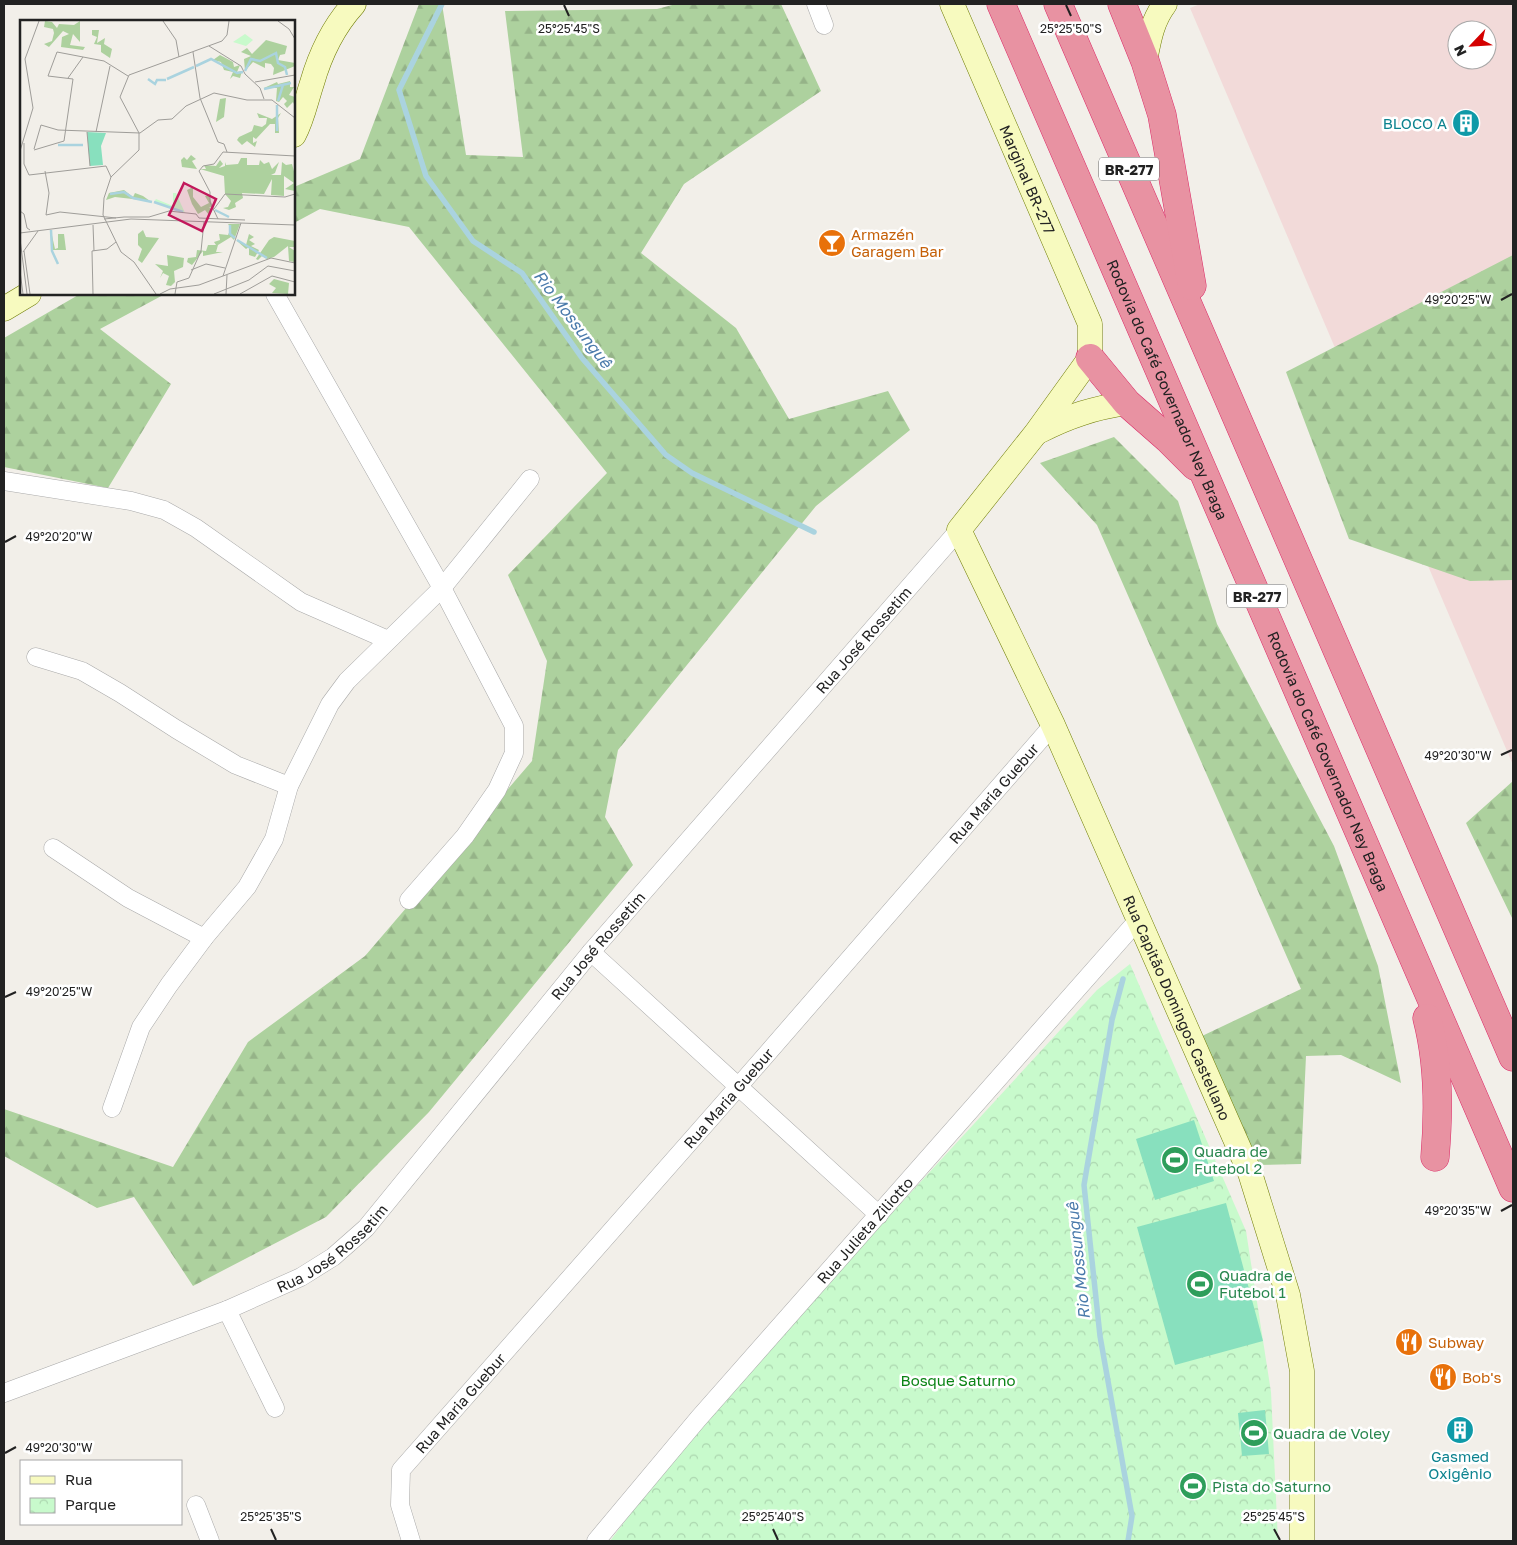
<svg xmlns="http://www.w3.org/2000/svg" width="1517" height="1545" font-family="'Golos Text',sans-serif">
  <defs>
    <pattern id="forest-firs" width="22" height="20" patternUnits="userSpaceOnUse" patternTransform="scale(1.25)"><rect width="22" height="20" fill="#add19e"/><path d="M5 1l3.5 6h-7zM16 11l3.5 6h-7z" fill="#95b388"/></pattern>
    <pattern id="park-crowns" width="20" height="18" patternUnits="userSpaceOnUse" patternTransform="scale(1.25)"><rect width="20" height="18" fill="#c8facc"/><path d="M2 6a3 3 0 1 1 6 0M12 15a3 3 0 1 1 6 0" fill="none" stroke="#acd6af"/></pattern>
  </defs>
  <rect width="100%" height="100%" fill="#f2efe9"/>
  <path fill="#f2dad9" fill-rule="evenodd" d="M1200,4H1513V765L1190,8ZM1457,30H1487V60H1457Z"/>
  <path fill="url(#forest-firs)" d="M419,4H442L466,155L523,157L505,11L657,9L676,4H781L821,91L684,184L641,253L736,328L789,419L888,391L910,430L816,506L618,750L605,817L633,865L429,1112L326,1217L193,1286L134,1197L97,1208L4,1156V1109L173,1167L248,1042L365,956L532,761L547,661L508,575L607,473L409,227L320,209L294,223V187L360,159Z
    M1513,255V580L1470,581L1349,539L1286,372Z
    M80,294H165L100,329L171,384L108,488L4,467V338Z
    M1114,437L1178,501L1217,624L1334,846L1378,966L1401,1083L1341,1055L1306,1056L1301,1164L1255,1165L1202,1036L1301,989L1097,525L1040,463Z
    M1513,781V920L1466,823Z"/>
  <path fill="url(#park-crowns)" d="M1130,964L1246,1231L1271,1392L1278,1541H610L698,1424L1097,990Z"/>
  <path fill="#88e0be" d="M1194,1120L1214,1181L1155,1200L1136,1139Z
    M1226,1203L1263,1341L1175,1365L1137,1227Z
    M1265,1410L1269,1454L1242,1456L1238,1413Z"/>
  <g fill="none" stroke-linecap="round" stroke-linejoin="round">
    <path stroke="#aad3df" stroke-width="5.5" d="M442,4L399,90L426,176L473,241L522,273L582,358L666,455L692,473L814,532
      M1123,979L1112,1020L1084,1185L1100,1336L1132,1516L1128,1541"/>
    <g stroke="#a9a9a9" stroke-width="19">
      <g id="street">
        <path d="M816,4L824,25"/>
        <path d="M275,294L442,588L514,726V753L497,790L465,836L409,900"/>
        <path d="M4,481L131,501L164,510L196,528L301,602L388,640"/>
        <path d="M36,657L82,671L120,693L176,729L236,765L289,786"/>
        <path d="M53,848L128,898L204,938"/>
        <path d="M591,952L879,1215"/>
        <path d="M112,1108L141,1027L169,985L204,938L247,887L274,839L289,786L330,704L347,681L442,588L530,479"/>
        <path d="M227,1310L275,1408"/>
        <path id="s1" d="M4,1393L227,1310L301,1277L333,1257L366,1228L591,952L959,530"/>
        <path d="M196,1505L210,1541"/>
        <path id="s2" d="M411,1541L400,1505L401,1470L738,1087L1053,725"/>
        <path id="s3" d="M596,1541L698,1419L1138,920"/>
      </g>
    </g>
    <g stroke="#707d05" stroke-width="25">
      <g id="secondary">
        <path id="s4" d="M952,4L1090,324V358L1036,433L959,530L1053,725L1250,1173L1288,1295L1302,1371V1541"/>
        <path d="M1145,61C1149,40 1152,21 1165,4"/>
        <path d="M294,135C303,118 306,101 312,83C320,55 334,26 354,4"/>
        <path d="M4,309L29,294"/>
        <path d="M1040,431C1069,416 1094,408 1127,403"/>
      </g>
    </g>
    <g stroke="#dc2a67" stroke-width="29">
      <g id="highway">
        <path id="s5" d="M1001,4L1513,1188"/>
        <path d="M1058,4L1513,1057"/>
        <path d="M1122,4L1145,61L1162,115L1192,286"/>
        <path d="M1090,358L1127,403L1168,439L1195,466"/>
        <path d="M1427,1018C1439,1064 1439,1110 1435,1157"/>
      </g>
    </g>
    <use href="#street" stroke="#fff" stroke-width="18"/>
    <use href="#secondary" stroke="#f7fabf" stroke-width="24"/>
    <use href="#highway" stroke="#e892a2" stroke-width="28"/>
  </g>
  <path fill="none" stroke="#222" stroke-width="2" d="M564,5L569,16M1066,5L1071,16M1501,300L1512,294M5,542L16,536M1501,755L1512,750M5,997L16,992M1501,1211L1512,1205M5,1453L16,1447M271,1529L276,1540M773,1529L778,1540M1274,1529L1280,1540"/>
  <defs>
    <g id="building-disc" transform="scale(1.4375)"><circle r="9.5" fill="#0f9aa8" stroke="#fff"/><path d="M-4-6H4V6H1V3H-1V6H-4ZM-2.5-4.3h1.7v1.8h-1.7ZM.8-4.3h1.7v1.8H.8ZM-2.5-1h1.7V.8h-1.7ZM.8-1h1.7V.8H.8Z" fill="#fff"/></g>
    <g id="bar-disc" transform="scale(1.4375)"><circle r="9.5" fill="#e8710a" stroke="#fff"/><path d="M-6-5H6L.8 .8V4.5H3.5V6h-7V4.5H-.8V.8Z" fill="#fff"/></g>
    <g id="stadium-disc" transform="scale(1.4375)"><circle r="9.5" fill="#2e9e5b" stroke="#fff"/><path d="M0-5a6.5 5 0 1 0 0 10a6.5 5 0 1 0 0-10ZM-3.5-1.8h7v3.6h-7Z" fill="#fff"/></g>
    <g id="restaurant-disc" transform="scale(1.4375)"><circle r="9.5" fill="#e8710a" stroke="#fff"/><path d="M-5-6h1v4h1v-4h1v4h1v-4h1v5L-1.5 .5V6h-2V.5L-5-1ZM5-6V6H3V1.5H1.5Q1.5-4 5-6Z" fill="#fff"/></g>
  </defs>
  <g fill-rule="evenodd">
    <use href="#building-disc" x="1466" y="123"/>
    <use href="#bar-disc" x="832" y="243"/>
    <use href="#stadium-disc" x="1175" y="1160"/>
    <use href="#stadium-disc" x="1200" y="1284"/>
    <use href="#restaurant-disc" x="1409" y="1342"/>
    <use href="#restaurant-disc" x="1443" y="1377"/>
    <use href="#building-disc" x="1460" y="1430"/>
    <use href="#stadium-disc" x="1254" y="1433"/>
    <use href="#stadium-disc" x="1193" y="1486"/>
  </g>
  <g text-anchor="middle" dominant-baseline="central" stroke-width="5" stroke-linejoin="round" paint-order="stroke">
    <g fill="#fff" stroke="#646464" stroke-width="1">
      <rect x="1099" y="157.5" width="60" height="23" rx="4"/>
      <rect x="1227" y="584.5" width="60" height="23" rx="4"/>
    </g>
    <g font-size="14" font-weight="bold" fill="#222">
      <text x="1129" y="169">BR-277</text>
      <text x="1257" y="596">BR-277</text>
    </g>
    <g font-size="15" fill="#0d838f" stroke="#fff" text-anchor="end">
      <text x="1447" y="123">BLOCO A</text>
      <text x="1460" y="1456" text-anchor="middle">Gasmed<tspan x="1460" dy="17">Oxigênio</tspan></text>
    </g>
    <g font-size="15" fill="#222" stroke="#fff">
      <text stroke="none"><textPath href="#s4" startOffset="191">Marginal BR-277</textPath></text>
      <text stroke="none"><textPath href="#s5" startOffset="420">Rodovia do Café Governador Ney Braga</textPath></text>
      <text stroke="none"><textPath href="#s1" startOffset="1171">Rua José Rossetim</textPath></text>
      <text stroke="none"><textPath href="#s5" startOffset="825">Rodovia do Café Governador Ney Braga</textPath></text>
      <text stroke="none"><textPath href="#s2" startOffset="972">Rua Maria Guebur</textPath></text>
      <text stroke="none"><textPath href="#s1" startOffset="766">Rua José Rossetim</textPath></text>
      <text stroke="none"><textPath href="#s4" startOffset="1124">Rua Capitão Domingos Castellano</textPath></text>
      <text stroke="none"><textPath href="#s2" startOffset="568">Rua Maria Guebur</textPath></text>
      <text stroke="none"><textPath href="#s3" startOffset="411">Rua Julieta Ziliotto</textPath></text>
      <text stroke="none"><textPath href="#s1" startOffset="361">Rua José Rossetim</textPath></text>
      <text stroke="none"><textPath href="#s2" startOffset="162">Rua Maria Guebur</textPath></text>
    </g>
    <g font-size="15" fill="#c56008" stroke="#fff" text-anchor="start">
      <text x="851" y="234">Armazén<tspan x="851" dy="17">Garagem Bar</tspan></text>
      <text x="1428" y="1342">Subway</text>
      <text x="1462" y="1377">Bob's</text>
    </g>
    <g font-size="15" fill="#27864d" stroke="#fff" text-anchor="start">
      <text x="1194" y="1151">Quadra de<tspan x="1194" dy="17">Futebol 2</tspan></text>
      <text x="1219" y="1275">Quadra de<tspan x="1219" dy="17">Futebol 1</tspan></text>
      <text x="1273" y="1433">Quadra de Voley</text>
      <text x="1212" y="1486">Pista do Saturno</text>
    </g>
    <g font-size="15" fill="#0c8416" stroke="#fff">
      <text x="958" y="1380">Bosque Saturno</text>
    </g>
    <g font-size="16" font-style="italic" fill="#4a7aab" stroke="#fff">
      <text transform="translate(573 319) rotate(53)">Rio Mossunguê</text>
      <text transform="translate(1078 1261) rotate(-96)">Rio Mossunguê</text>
    </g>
  </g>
  <g transform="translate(20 20)">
    <rect width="275" height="275" fill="#f2efe9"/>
    <path d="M25,1L32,2L37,8L39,4L54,5L60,1V22L53,14L50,25L65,27L63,30L41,27L42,17L49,14L43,11L29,27L24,24L32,21L34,13L33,9L24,7ZM72,10H79L77,23L85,18L84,24L92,29L90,38L81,32V25L74,24L77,17L72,15ZM246,20L267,26L265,34L260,35L258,40L275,43V46L253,55L254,48L251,44L245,43V48L233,42L225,51L224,39L231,36L221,32L227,28L232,34ZM200,35L213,42L214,47L220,45L217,52L222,51L220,58L213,56L210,59L213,52L204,50L201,42L193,40ZM270,61V67H274L269,75L275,77V86L273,82L267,88L264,84L267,81L263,77L259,82L256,81L257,68H244L257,62L258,64ZM206,78L204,97L196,102L200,79ZM237,93L252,99L261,93L258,98L259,113H255V104H250L236,119L233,117V123L237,121L235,127L227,121L222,125L217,120L219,117L232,111L234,105L242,107L246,104L247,98H239ZM171,135L176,139L172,141L177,149L162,147L161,140L164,137L167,140ZM221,138H227V145H239L240,140L244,144L249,142L252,149L259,142L255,153L251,155H261L262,142L266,145L272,144L275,155V171L265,169L274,163L264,156V176L251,175L252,159L244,174L222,173L223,178L215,183L216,187L209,190L203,188L208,187L211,181L205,174L204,156L180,149H186L184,145L196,146L200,140L203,144L199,148L205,146V142L206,145L218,144ZM173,167V177L181,187L189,183L185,176L189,175L193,188L189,187L191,189L189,195L185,190L178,194L172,184L167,170ZM104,170L113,177L115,173L123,176L130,181L95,177L86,180L89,173ZM208,204H220L214,220L211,217L198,225L196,232H203L183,236V231L172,245L167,242L168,238L176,237L177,230L186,231L188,225H196L194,222L200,220L199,214L208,215L211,208ZM123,210L126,217L139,218L122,243L118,240L122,229L118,225V214ZM31,211L35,229L38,228V214H44L46,230H31ZM229,214L234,217L229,220L235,224L231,226L239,230L235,237L229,235V227L226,229L216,220L226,225ZM254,217L275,221V227H269L275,231L274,242L269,241L268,226L254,237L247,239L242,236L238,240L236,239L249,220ZM147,235L164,238L163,247L154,251L155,262L151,266L146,265L149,256L143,253L140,258L143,251L135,244L148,246ZM254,259L269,263L268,274L252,273L256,268L249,264Z" fill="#add19e"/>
    <path d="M225,14L233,20L226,26L213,22ZM153,173H156L165,193L134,182L136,179L153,186Z" fill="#c8facc"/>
    <path d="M67,112L86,113L81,126L83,145L70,146Z" fill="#88e0be"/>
    <path fill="none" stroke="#aad3df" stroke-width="2.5" d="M176,46L191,39L217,53L223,52M225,51L231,39L240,41L256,33L258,43L265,47L267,55M128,59L135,64L137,60H146M147,59L174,47M244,69L271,63M258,81L263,65M257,85V111M38,125H63M90,174L104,172L113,178L132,182M134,182L163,192M195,190L209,197M210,205V214L215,218M31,210L32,231L38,244M217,220L247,238"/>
    <path fill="none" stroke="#9f9d99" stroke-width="1" d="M143,1L156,20L159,37M258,1L269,9L275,19M189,26L221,46L225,54L240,68L244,79M173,32L180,78L198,122L204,124L207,132M48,58L63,37M235,62L275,55M67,112L70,146M76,112L90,46M120,113L138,100L152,99L166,86L194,73L227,80H252L275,98M4,123V144L9,155L86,146L91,157M14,129L21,105L38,110L120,113M14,130L44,121L53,59L28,56L37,32L84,41L108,56M0,131L13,88L5,39L19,1M25,151L29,173L26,195L40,192L96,198M194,189L205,174L265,177L275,174M0,191L4,194L7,208L10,210M104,197H129L149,191L176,194L179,198L225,200M84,199L104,197M198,199L190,182V172L179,151L183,146L194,144L203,132L275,136M73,205L74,231M0,213L111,199L275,205M0,219L7,274M4,231L10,274M3,232L18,211M171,250L186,244L205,248M0,251L3,274M203,256L221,203M73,274L72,231L87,229L96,222M136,274L114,242L101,232L83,195L84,178L91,157L119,130V113L100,77L109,55L202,21L207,15L209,1M140,274L150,269L179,265L251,238L275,243M155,274L157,262L169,258L181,231L184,202M194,274L229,260L248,246L275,251M206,274L207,255M220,274L252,256L275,262"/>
    <path fill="#c2185b" fill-opacity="0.15" stroke="#c2185b" stroke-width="2.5" d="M164,163L196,179L182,211L149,195Z"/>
    <rect width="275" height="275" fill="none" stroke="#222" stroke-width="2.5"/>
  </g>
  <g font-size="12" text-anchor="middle" fill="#222" stroke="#fff" stroke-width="5" stroke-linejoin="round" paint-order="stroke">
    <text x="569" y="33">25°25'45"S</text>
    <text x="1071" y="33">25°25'50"S</text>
    <text x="1458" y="304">49°20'25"W</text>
    <text x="59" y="541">49°20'20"W</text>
    <text x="1458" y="760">49°20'30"W</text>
    <text x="59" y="996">49°20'25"W</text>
    <text x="1458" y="1215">49°20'35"W</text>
    <text x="59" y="1452">49°20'30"W</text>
    <text x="271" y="1521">25°25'35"S</text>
    <text x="773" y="1521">25°25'40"S</text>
    <text x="1274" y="1521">25°25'45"S</text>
  </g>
  <rect width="1517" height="1545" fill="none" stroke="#222222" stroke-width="10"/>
  <rect x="20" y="1460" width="162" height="65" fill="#ffffff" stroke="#a7a7a7"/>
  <rect x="30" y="1476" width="25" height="8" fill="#f7fabf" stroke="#a7a7a7"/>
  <text x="65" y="1485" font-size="15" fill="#222222">Rua</text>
  <rect x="30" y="1498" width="25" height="15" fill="url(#park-crowns)" stroke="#a7a7a7"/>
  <text x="65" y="1510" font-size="15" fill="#222222">Parque</text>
  <g transform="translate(1472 45) rotate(245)"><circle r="24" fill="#ffffff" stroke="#a7a7a7"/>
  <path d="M0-4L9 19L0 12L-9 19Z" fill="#d40000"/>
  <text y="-8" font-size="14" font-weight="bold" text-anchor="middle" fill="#222222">N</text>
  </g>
</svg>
